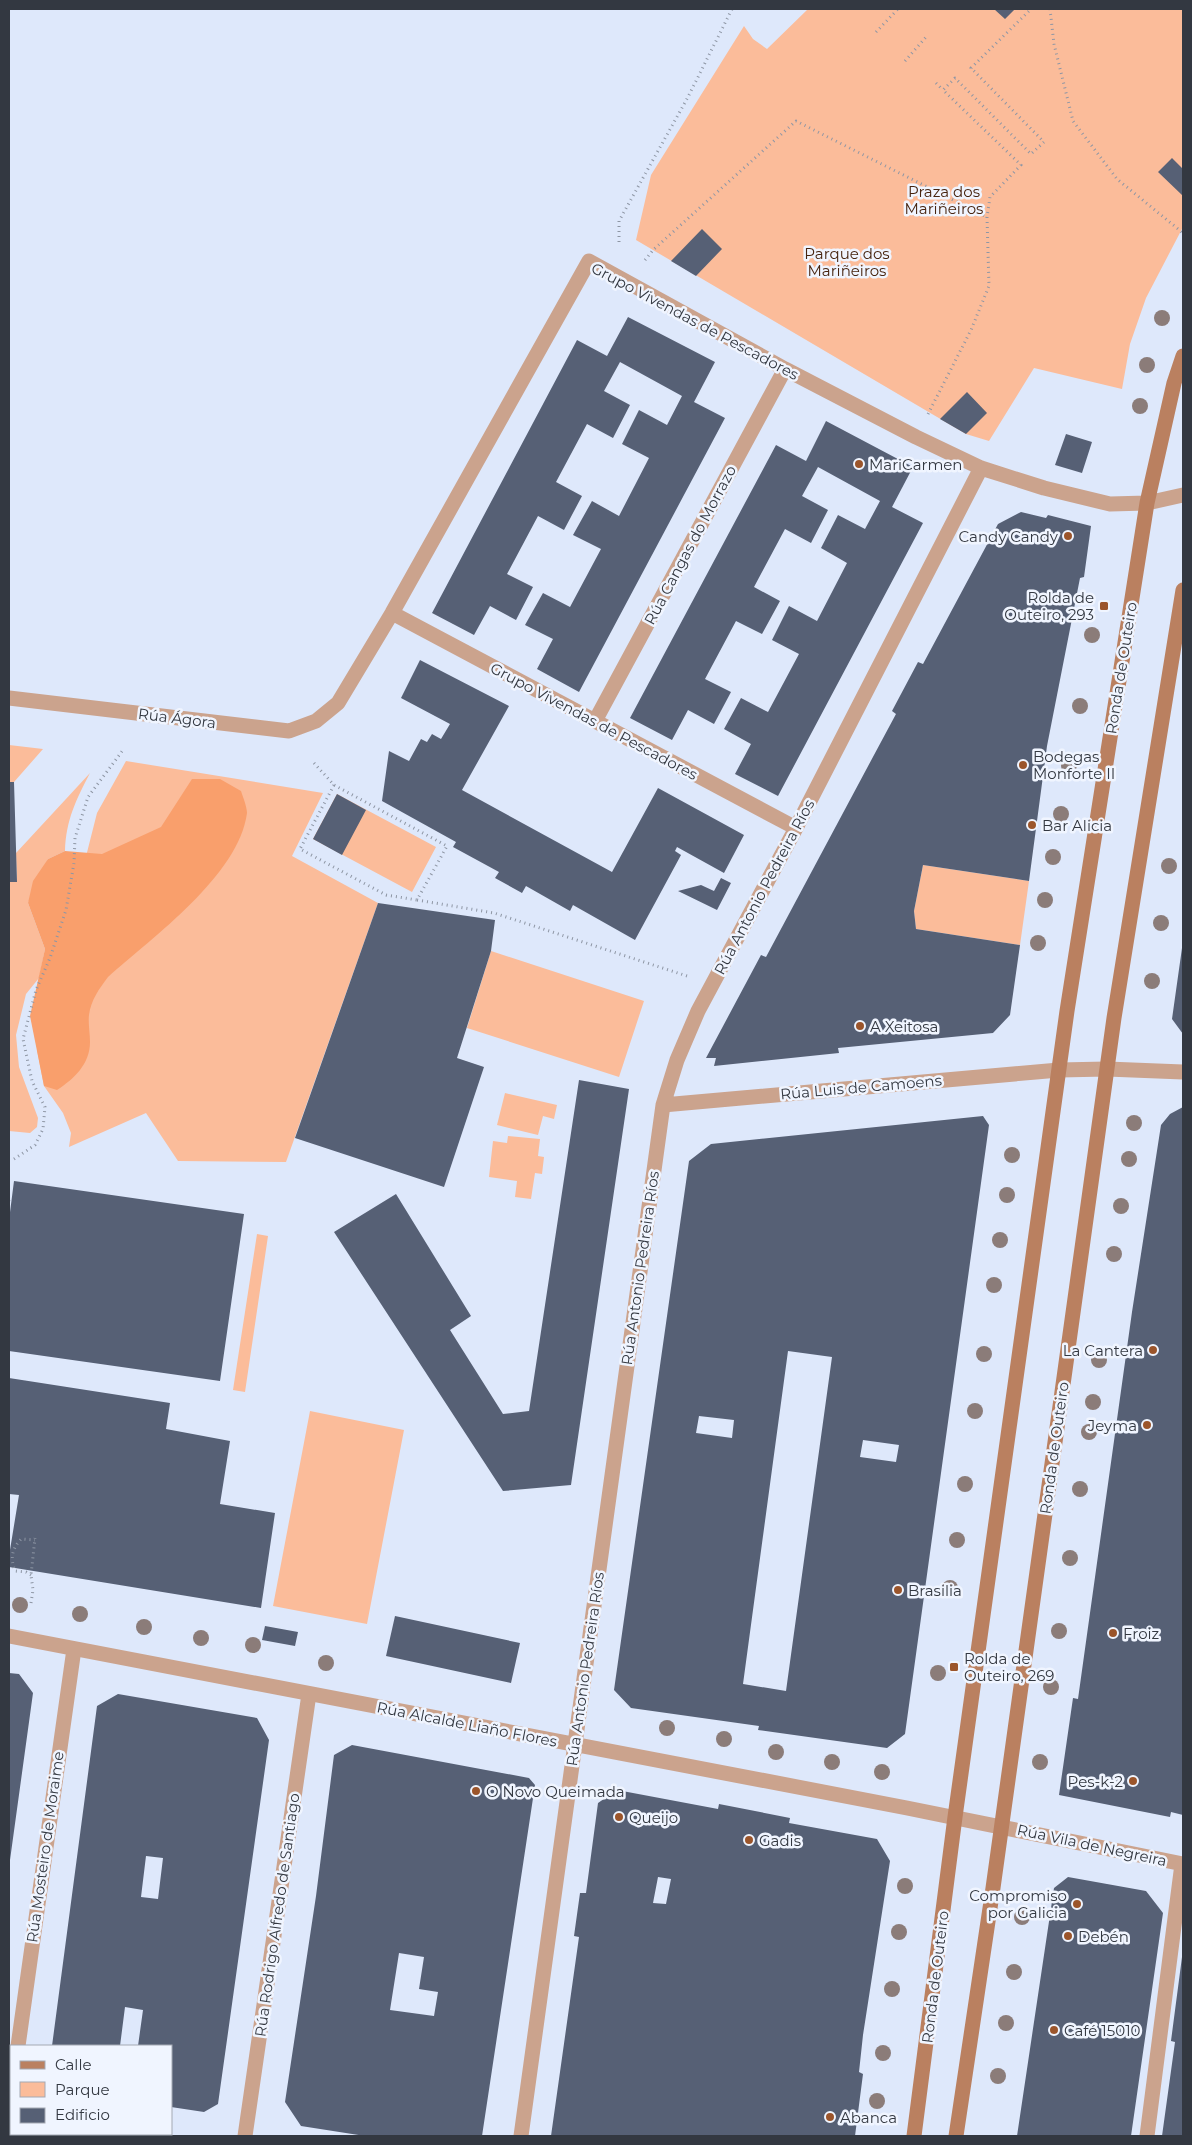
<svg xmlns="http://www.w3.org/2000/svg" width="1192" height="2145" font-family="Montserrat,sans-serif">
  <rect width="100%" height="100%" fill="#dee8fb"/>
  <path fill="#fbbc9a" d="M808,9H1183V227L1146,298L1130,344L1122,389L1034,368L989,441L966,434L636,240L651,175L744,26L753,39L767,49Z
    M9,745L43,749L14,782H9Z
    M126,761L323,793L292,856L378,903L286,1162L178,1161L146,1113L69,1147L71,1133L63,1113L44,1086L37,1050L97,813Z
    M90,773C76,800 66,820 65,851L48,859L28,903L45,949L39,978L26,994L16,1035L19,1067L38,1118L37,1127L30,1133L9,1131V882H17L16,853Z
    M337,794L436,847L412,892L313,839Z
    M923,865L1029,881L1020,945L916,929L914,911Z
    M491,951L644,1001L619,1077L467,1028Z
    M505,1093L557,1105L554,1119L543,1116L538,1135L497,1125Z
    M508,1136L540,1139L538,1156L544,1157L542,1174L535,1173L531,1199L515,1197L517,1181L489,1177L493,1141L507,1143Z
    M257,1234L268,1236L245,1392L233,1390Z
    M310,1411L404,1430L367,1624L273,1606Z"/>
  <path fill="#f99f6c" d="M192,779H220L241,791C243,797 247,807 247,813C239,875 153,937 108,977C99,989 91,1000 89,1015C88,1023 90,1033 90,1042C90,1064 74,1079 57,1090L44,1086L30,1016L45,949L28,903L33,881L48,859L65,851L102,854L161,827Z"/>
  <path fill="#566075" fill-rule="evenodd" d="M994,9H1015L1005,19Z
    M1172,158L1183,169L1182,195L1158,172Z
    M702,229L722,249L696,276L671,261Z
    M628,317L715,362L694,402L725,418L579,692L537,669L553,639L525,625L543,593L570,607L601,549L573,535L592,501L619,516L649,458L622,444L639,410L667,425L682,396L620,362L604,391L630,405L613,438L587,424L556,482L582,496L564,530L538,516L507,574L533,587L516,620L490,606L474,635L432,613L577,340L607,356Z
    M967,392L987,413L966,434L940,419Z
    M826,421L913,467L892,507L923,523L778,796L735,774L751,744L724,729L741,698L768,712L799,654L772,640L789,606L817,621L847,563L821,548L838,515L865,529L880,501L818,467L802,496L828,510L811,543L785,529L754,587L780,601L762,634L736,621L705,679L731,692L714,724L688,710L672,740L630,718L776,445L806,461Z
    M1066,434L1092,442L1082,473L1055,465Z
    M1021,512L1046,518L1048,515L1091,526L1084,577L1080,578L1047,746L1029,881L923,865L914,911L916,929L1020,945L1010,1015L993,1033L838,1048L839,1053L714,1066L716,1058H706L761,955L766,957L874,755L896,714L892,711L918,662L923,664L998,524Z
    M420,660L509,706L462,790L612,872L658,788L744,835L724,873L677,847L675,851L681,855L635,940L573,905L570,911L526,886L522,893L495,878L499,872L453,847L456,842L382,801L389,751L409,761L421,739L427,742L432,734L441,739L450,724L401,698Z
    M9,782H14L17,882H9Z
    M337,794L366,810L342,855L313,839Z
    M721,878L731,883L717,910L678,891L701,885L714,891Z
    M378,903L495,920L491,951L457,1058L484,1067L444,1187L295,1138Z
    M1182,948H1183V1034L1172,1019Z
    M579,1080L629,1089L571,1485L503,1491L334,1232L396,1194L471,1316L450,1330L503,1414L529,1411Z
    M1183,1107V1815L1171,1812L1170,1817L1059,1795L1073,1698L1078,1699L1132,1312L1161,1125L1170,1114Z
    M983,1116L989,1125L905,1734L887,1748L758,1730L759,1726L631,1708L614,1690L689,1161L711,1144ZM788,1351L832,1357L786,1691L743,1684ZM699,1416L734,1420L732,1438L696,1433ZM863,1440L899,1445L896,1462L860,1457Z
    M14,1181L244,1214L220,1381L9,1351V1220Z
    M9,1378L170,1403L166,1429L230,1441L220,1504L275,1513L261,1608L9,1567V1556L19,1495L9,1494Z
    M395,1616L520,1643L511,1683L386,1656Z
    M265,1626L298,1632L295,1646L262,1640Z
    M9,1673L19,1674L33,1693L10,1860Z
    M118,1694L257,1718L269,1740L218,2104L204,2112L171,2107V2046H138L143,2010L125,2007L120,2046H52L97,1706ZM146,1856L163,1858L158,1899L141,1897Z
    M352,1745L529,1778L535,1785L482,2136H365L301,2126L285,2102L316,1896L334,1755ZM399,1953L424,1957L419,1989L438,1992L434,2016L390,2010Z
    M617,1790L718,1809L719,1804L790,1818L789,1823L877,1839L890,1861L863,2035L859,2072L863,2074L855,2136H551L579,1937L574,1936L580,1893H586L598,1803ZM658,1877L671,1879L666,1904L653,1903Z
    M1068,1877L1146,1891L1163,1913L1131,2136H1017L1054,1888Z
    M1182,1957L1183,2136H1162L1175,2042L1171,2041Z"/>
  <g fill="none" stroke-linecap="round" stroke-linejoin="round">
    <path stroke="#8e96a4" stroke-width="3" stroke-dasharray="1 4" stroke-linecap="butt" d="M1050,9L1054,44L1073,121L1117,179L1183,233
      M876,32L898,9
      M905,61L926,37
      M936,83L943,90
      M619,242V221L688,97L732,9
      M645,260L653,250L796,121L987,217
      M928,414L971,330L989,286L987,217L990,197L1021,165L943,90L955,78L1031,154L1044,142L971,68L1031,9
      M314,763L334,785L447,846L417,900L494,913L687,976
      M334,785L300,849L386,895L417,900
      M9,1159H14L35,1145L43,1129L45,1107L32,1081L23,1039L36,990L50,958L66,910L74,863L75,838L88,797L123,750
      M9,1200L11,1199
      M9,1367H11
      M31,1575L26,1572L15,1571C10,1558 12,1549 21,1539L35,1540
      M31,1603L33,1590L31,1575L35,1538"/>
    <path stroke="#cba38d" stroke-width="15" d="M392,613L796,828
      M9,698L289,731L316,721L338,703L392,613L589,261L785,369L916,437L981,468L1044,488L1110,504L1147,503L1183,495
      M595,721L785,369
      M663,1105L1059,1070L1107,1069L1183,1072
      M9,1636L907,1808L1183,1864
      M18,2046L74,1649
      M9,2119L11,2094
      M53,2134L71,2136
      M245,2136L309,1694
      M521,2136L663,1105L677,1060L698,1011L796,828L981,468
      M1147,2136L1182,1864"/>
    <path stroke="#ba8060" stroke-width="15" d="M914,2136L955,1817L1067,1011L1147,503L1174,383L1183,356
      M956,2136L993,1888L1114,1018L1183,590"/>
  </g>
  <g fill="#8b7c79">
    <circle cx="1162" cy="318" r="8"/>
    <circle cx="1147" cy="365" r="8"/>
    <circle cx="1140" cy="406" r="8"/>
    <circle cx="1092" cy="635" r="8"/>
    <circle cx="1080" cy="706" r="8"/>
    <circle cx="1069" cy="766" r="8"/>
    <circle cx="1061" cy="814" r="8"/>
    <circle cx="1053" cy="857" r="8"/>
    <circle cx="1169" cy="866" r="8"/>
    <circle cx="1045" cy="900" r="8"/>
    <circle cx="1161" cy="923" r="8"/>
    <circle cx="1038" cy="943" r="8"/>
    <circle cx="1152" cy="981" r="8"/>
    <circle cx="1134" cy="1123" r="8"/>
    <circle cx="1012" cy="1155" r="8"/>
    <circle cx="1129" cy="1159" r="8"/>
    <circle cx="1007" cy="1195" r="8"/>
    <circle cx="1121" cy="1206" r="8"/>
    <circle cx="1000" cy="1240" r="8"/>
    <circle cx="1114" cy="1254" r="8"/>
    <circle cx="994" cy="1285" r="8"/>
    <circle cx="984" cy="1354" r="8"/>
    <circle cx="1099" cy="1360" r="8"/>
    <circle cx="1093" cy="1402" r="8"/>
    <circle cx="975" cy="1411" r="8"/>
    <circle cx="1089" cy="1432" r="8"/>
    <circle cx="965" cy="1484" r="8"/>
    <circle cx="1080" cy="1489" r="8"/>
    <circle cx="957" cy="1540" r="8"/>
    <circle cx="1070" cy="1558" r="8"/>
    <circle cx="950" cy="1588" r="8"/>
    <circle cx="20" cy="1605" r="8"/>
    <circle cx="80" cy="1614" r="8"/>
    <circle cx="144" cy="1627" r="8"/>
    <circle cx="1059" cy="1631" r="8"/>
    <circle cx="201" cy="1638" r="8"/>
    <circle cx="253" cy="1645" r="8"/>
    <circle cx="326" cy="1663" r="8"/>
    <circle cx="938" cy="1673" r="8"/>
    <circle cx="1051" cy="1687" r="8"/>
    <circle cx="667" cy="1728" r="8"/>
    <circle cx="724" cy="1739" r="8"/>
    <circle cx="776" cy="1752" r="8"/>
    <circle cx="832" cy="1762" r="8"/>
    <circle cx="1040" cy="1762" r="8"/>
    <circle cx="882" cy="1772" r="8"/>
    <circle cx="905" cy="1886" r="8"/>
    <circle cx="1022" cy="1917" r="8"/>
    <circle cx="899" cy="1932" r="8"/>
    <circle cx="1014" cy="1972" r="8"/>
    <circle cx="892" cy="1989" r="8"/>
    <circle cx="1006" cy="2023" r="8"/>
    <circle cx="883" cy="2053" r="8"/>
    <circle cx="998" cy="2076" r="8"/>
    <circle cx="877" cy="2101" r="8"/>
  </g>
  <g fill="#9b552b" stroke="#f0f5ff" stroke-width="2">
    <circle cx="859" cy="464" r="5"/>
    <circle cx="1068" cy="536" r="5"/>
    <rect x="1099" y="601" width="10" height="10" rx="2.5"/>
    <circle cx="1023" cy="765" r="5"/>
    <circle cx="1032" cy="825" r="5"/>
    <circle cx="860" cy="1026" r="5"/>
    <circle cx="1153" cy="1350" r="5"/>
    <circle cx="1147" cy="1425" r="5"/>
    <circle cx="898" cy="1590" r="5"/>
    <circle cx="1113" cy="1633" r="5"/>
    <rect x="949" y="1662" width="10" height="10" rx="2.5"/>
    <circle cx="1133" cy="1781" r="5"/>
    <circle cx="476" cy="1791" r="5"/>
    <circle cx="619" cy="1817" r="5"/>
    <circle cx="749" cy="1840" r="5"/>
    <circle cx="1077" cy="1904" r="5"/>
    <circle cx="1068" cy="1936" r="5"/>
    <circle cx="1054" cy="2030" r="5"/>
    <circle cx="830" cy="2117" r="5"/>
  </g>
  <g text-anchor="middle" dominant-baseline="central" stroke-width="5" stroke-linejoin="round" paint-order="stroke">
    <g font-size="15" fill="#47240f" stroke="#f0f5ff">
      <text x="944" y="191">Praza dos<tspan x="944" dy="17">Mariñeiros</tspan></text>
      <text x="847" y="253">Parque dos<tspan x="847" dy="17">Mariñeiros</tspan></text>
    </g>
    <g font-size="15" fill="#333841" stroke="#f0f5ff">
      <text transform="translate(695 321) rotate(28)">Grupo Vivendas de Pescadores</text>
      <text transform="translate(690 545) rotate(-62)">Rúa Cangas do Morrazo</text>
      <text transform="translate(1121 668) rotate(-81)">Ronda de Outeiro</text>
      <text transform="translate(177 718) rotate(7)">Rúa Ágora</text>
      <text transform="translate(594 721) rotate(28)">Grupo Vivendas de Pescadores</text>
      <text transform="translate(764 887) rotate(-62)">Rúa Antonio Pedreira Ríos</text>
      <text transform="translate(861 1087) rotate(-5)">Rúa Luis de Camoens</text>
      <text transform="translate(640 1268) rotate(-82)">Rúa Antonio Pedreira Ríos</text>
      <text transform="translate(1054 1448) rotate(-82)">Ronda de Outeiro</text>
      <text transform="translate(585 1669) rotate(-82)">Rúa Antonio Pedreira Ríos</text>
      <text transform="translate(467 1724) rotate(11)">Rúa Alcalde Liaño Flores</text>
      <text transform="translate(1092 1845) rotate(12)">Rúa Vila de Negreira</text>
      <text transform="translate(45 1847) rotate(-82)">Rúa Mosteiro de Moraime</text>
      <text transform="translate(277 1915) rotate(-82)">Rúa Rodrigo Alfredo de Santiago</text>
      <text transform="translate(935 1977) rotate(-83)">Ronda de Outeiro</text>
    </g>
    <g font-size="15" fill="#333841" stroke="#f0f5ff" text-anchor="start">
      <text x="869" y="464">MariCarmen</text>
      <text x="1058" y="536" text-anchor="end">Candy Candy</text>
      <text x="1094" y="597" text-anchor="end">Rolda de<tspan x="1094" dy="17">Outeiro, 293</tspan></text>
      <text x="1033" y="756">Bodegas<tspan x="1033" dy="17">Monforte II</tspan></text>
      <text x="1042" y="825">Bar Alicia</text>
      <text x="870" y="1026">A Xeitosa</text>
      <text x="1143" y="1350" text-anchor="end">La Cantera</text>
      <text x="1137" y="1425" text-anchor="end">Jeyma</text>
      <text x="908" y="1590">Brasilia</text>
      <text x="1123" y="1633">Froiz</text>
      <text x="964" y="1658">Rolda de<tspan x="964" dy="17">Outeiro, 269</tspan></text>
      <text x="1123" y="1781" text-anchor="end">Pes-k-2</text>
      <text x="486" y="1791">O Novo Queimada</text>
      <text x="629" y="1817">Queijo</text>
      <text x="759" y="1840">Gadis</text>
      <text x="1067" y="1895" text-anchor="end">Compromiso<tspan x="1067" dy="17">por Galicia</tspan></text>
      <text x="1078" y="1936">Debén</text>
      <text x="1064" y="2030">Café 15010</text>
      <text x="840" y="2117">Abanca</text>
    </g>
  </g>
  <rect width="1192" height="2145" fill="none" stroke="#333841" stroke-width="20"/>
  <rect x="10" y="2045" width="162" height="90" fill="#f0f5ff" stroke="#a4a9b3"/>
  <rect x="20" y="2061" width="25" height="8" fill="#ba8060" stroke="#a4a9b3"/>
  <text x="55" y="2070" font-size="15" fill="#333841">Calle</text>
  <rect x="20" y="2082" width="25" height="15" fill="#fbbc9a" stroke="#a4a9b3"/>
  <text x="55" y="2095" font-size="15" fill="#333841">Parque</text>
  <rect x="20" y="2108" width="25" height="15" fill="#566075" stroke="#a4a9b3"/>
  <text x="55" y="2120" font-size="15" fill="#333841">Edificio</text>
</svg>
